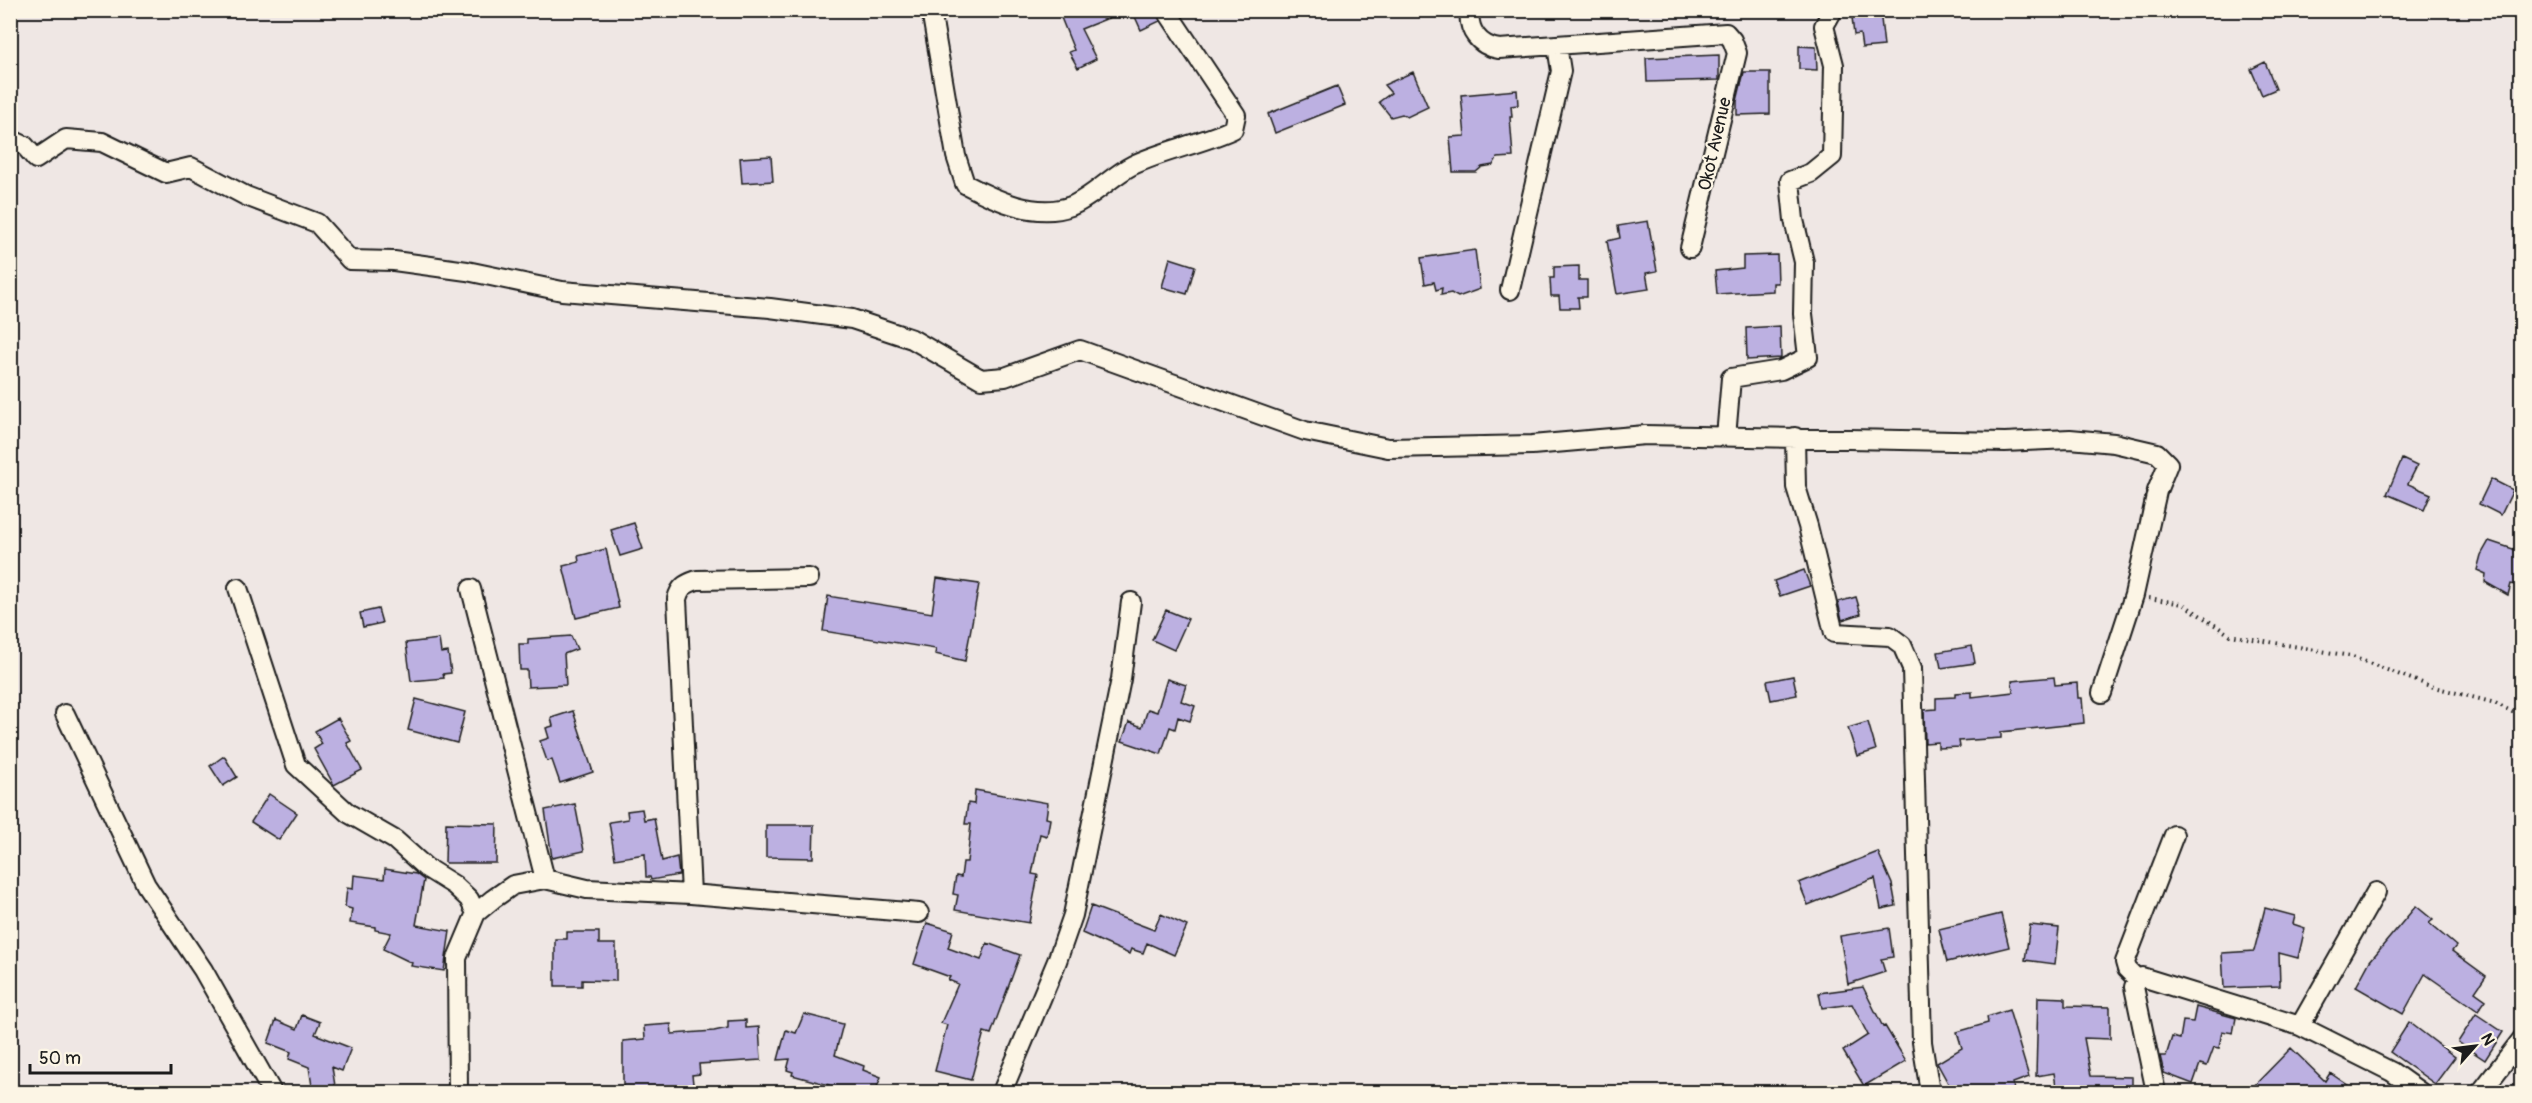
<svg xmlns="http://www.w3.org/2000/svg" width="2532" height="1103" font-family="Pangolin,sans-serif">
  <rect width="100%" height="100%" fill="#efe7e4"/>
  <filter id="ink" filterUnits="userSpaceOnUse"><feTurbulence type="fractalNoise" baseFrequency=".0167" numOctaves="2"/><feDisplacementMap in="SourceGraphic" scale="12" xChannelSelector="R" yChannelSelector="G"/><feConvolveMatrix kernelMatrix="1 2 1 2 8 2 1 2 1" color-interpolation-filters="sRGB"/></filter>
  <g filter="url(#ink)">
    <path fill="#bcb0e1" stroke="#1c1c1c" stroke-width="1.5" d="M1058,10H1126V11L1081,29L1096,59L1078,68L1069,52L1074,50Z
      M1132,10H1155L1160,21L1141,30Z
      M1861,10H1880L1884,46L1862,48L1860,34L1854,35L1852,17H1859Z
      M1799,46L1816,47L1817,70L1799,69Z
      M1719,55V80L1647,82L1646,58Z
      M2265,62L2276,89L2262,95L2251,69Z
      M1413,72L1428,107L1407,117L1402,114L1391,117L1379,102L1391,93L1384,85Z
      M1744,72H1770V114L1737,115V101Z
      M1337,86L1345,105L1275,133L1268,114Z
      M1517,90L1518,105L1511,106L1512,117H1510L1513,157L1497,158L1493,165L1482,167L1476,172H1453L1450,137L1465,136L1461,95Z
      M771,156L773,181L742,183L740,158Z
      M1648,221L1657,271L1646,273L1649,289L1617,294L1607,241L1620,238L1618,226Z
      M1475,250L1480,289L1458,297L1451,293L1441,295L1442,288L1436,290L1434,282L1425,284L1421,258Z
      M1777,255L1778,283H1773V291L1717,294L1715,271L1743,268V256Z
      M1170,258L1195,266L1187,294L1162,287Z
      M1579,266V280H1587V297H1578L1579,308H1560L1559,296H1551L1550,278H1554V267Z
      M1780,326L1781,358L1747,360L1746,328Z
      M2402,459L2417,466L2408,484L2431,494L2424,510L2387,494Z
      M2491,479L2513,490L2501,515L2479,504Z
      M634,523L643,549L620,556L611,530Z
      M2489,541L2522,552V586L2511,584L2508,595L2485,582L2486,574L2477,570L2481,555Z
      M606,549L619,608L576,618L563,566L579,562L578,556Z
      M1804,570L1810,586L1780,596L1774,581Z
      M937,578L979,584L965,661L935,654L936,649L823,631L828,596L932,613Z
      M1856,597L1861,614L1842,620L1838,602Z
      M378,609L382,623L363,627L360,613Z
      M1166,610L1188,619L1174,650L1152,640Z
      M571,636L577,649L564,654L566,685L528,687L527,670H520L519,644H528V639Z
      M439,639L441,653L448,652L451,673L443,674L444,678L411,681L406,643Z
      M1972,646L1975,663L1941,668L1938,652Z
      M1793,676L1797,695L1771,700L1767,681Z
      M2054,677L2055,685L2077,683L2078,698H2082L2084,723L2001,732V738L1959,741L1960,747L1938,748V742L1925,743L1924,710L1936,709V698L1955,697V693L1972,692V697L2013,692L2012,681Z
      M1167,679L1186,685L1181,701L1195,706L1190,721L1178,717L1175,729L1170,727L1161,754L1122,741L1129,722L1142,727L1148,709L1157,712Z
      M416,699L465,712L457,743L408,730Z
      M573,711L593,772L560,783L552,760L547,761L540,741L549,738L546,728L553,726L551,718Z
      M338,718L351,741L347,743L362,770L334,785L314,749L322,744L315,731Z
      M1868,722L1876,750L1857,756L1848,728Z
      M224,756L237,777L223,786L210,766Z
      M975,790L1048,803L1046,818L1050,819L1047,836L1040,834L1032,874L1038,875L1029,923L955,910L958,895L953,894L956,876L961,877L963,862H967L971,824H965L968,803L974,804Z
      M269,794L297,813L279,840L251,822Z
      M575,804L584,851L552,858L545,810Z
      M642,809L644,820L654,818L662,861L677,857L679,875L651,880L650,877H646L645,854L615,859L609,822L628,819L627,811Z
      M446,823L497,824L496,863H445Z
      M766,825H814L813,858L766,857Z
      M1878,852L1892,884L1896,906L1881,909L1875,878L1808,905L1799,883Z
      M385,869L416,874L424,880L416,925L450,931L444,971L411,966L412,963L383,949L391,933L375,930V927L350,923L352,909L345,907L347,888L353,889L354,875L384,879Z
      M1091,906L1154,930L1161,914L1187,926L1174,955L1147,943L1143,953L1131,949L1129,954L1082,933Z
      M2416,906L2433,920L2429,923L2456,946L2452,951L2486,976L2475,992L2486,1000L2478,1011L2425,974L2403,1014L2356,987L2370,961Z
      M2265,908L2295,916L2293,924L2305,928L2298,958L2279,953L2280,986L2224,988L2222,953L2254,951Z
      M2001,914L2009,947L1947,962L1939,929Z
      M927,923L953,931L948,948L981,960L987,943L1020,955L991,1034L984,1032L971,1080L935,1071L947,1025L941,1023L958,984L948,980L950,977L914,964Z
      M2030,925L2059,928L2055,964L2025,960Z
      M1889,928L1893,957L1881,959L1885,972L1848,984L1840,936Z
      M567,932H599V944H616V981L582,980V986H555V939H567Z
      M1863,987L1883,1027L1885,1026L1906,1061L1864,1086L1843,1051L1868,1035L1852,1004L1822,1008L1819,993Z
      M2038,997L2065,998V1006L2110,1007V1039L2084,1038L2091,1076L2132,1077V1092H2057L2054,1073L2036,1076Z
      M2196,1007L2236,1018L2233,1033L2222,1031L2219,1048L2214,1047L2207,1066L2200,1064L2193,1084L2164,1073L2160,1056H2166L2172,1037L2180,1039L2183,1021L2193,1022Z
      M2009,1010L2029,1077L2013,1083L2014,1092H1953L1937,1063L1962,1048L1957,1032L1988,1023L1987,1017Z
      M804,1014L843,1024L835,1055L864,1066L863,1070L881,1077L875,1092H826L829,1085L792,1075L793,1072L787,1070L790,1059L778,1060L786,1030L796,1033Z
      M2476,1014L2503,1032L2485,1060L2458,1042Z
      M302,1015L320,1022L315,1034L351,1048L342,1071L332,1067L336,1092H313L309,1067L289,1059L291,1052L268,1043L276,1020L297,1029Z
      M746,1020V1028L759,1027L761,1060L699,1064L700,1074L692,1075L694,1092H623V1041L645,1039L644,1026L671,1024L672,1034L714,1031L728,1028V1021Z
      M2409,1022L2455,1057L2435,1084L2390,1052Z
      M2291,1048L2325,1081L2330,1073L2358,1092H2248Z"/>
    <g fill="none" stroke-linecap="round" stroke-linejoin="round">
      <g stroke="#1c1c1c" stroke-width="22">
        <path id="minor" d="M931,10L956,156L965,184C995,200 1036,219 1071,206C1093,197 1111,176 1133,165C1164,150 1201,144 1233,129L1236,115L1166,10
          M1470,10C1467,30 1479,46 1499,49L1726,33L1732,40L1737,53L1690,248
          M10,139L25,146L36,159L66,139L102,142L166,173L191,167L246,196L317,223L350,260L394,261L467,271L562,291L770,308L852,319L912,339L981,379L1005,377L1080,350L1305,431L1388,448L1532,445L1645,435L2005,442L2070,439L2114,443L2157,453L2168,464L2157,491L2134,595L2102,693
          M1510,290L1561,71L1557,46
          M1726,437L1731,378L1781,370L1808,357L1803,314L1804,262L1794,220L1790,181L1811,173L1832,156L1834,65L1824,26L1833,10
          M1795,437L1796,487L1808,526L1834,633L1890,636L1902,645L1912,668L1922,1042L1930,1092
          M238,588L296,765L348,813L395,840L425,867L454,885L469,899L476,913
          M471,589L545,879
          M65,714L146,885L203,970L272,1092
          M691,894L919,913
          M2137,979L2127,969L2125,962L2174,835
          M2300,1026L2376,892
          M458,1092L457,958L476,913L493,899L513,885L545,879L587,889L691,894L677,599C680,587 685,584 697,580L809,578
          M1002,1092L1057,961L1073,915L1121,679L1131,602
          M2156,1092L2134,987L2137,979L2142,977L2300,1026L2392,1072L2420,1092
          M2481,1092L2522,1039"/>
      </g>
      <path stroke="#1c1c1c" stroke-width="4" stroke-dasharray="1.5 4.5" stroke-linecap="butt" d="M2149,598L2183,604L2230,635L2350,656L2430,686L2495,703L2522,717"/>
      <use href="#minor" stroke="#fcf5e5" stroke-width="18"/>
    </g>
  </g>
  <g text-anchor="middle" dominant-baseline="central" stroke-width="4.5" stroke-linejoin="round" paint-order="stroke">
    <g font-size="18" fill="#1c1c1c" stroke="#fcf5e5">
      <text transform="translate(1715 144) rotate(-77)">Okot Avenue</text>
    </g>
  </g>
  <rect width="2532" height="1103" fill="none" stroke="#fcf5e5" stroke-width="36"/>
  <rect x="18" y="18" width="2496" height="1067" fill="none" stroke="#1c1c1c" stroke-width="2" filter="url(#ink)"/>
  <g transform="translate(2475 1046) rotate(62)" stroke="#fcf5e5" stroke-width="4.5" paint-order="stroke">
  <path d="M0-4.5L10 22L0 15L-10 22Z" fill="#1c1c1c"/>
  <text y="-9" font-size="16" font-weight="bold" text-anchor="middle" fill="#1c1c1c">N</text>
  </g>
  <path d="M30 1064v9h141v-9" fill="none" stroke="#1c1c1c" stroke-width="3"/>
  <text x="39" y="1064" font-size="18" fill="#1c1c1c" stroke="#fcf5e5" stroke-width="4.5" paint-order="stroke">50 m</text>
</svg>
